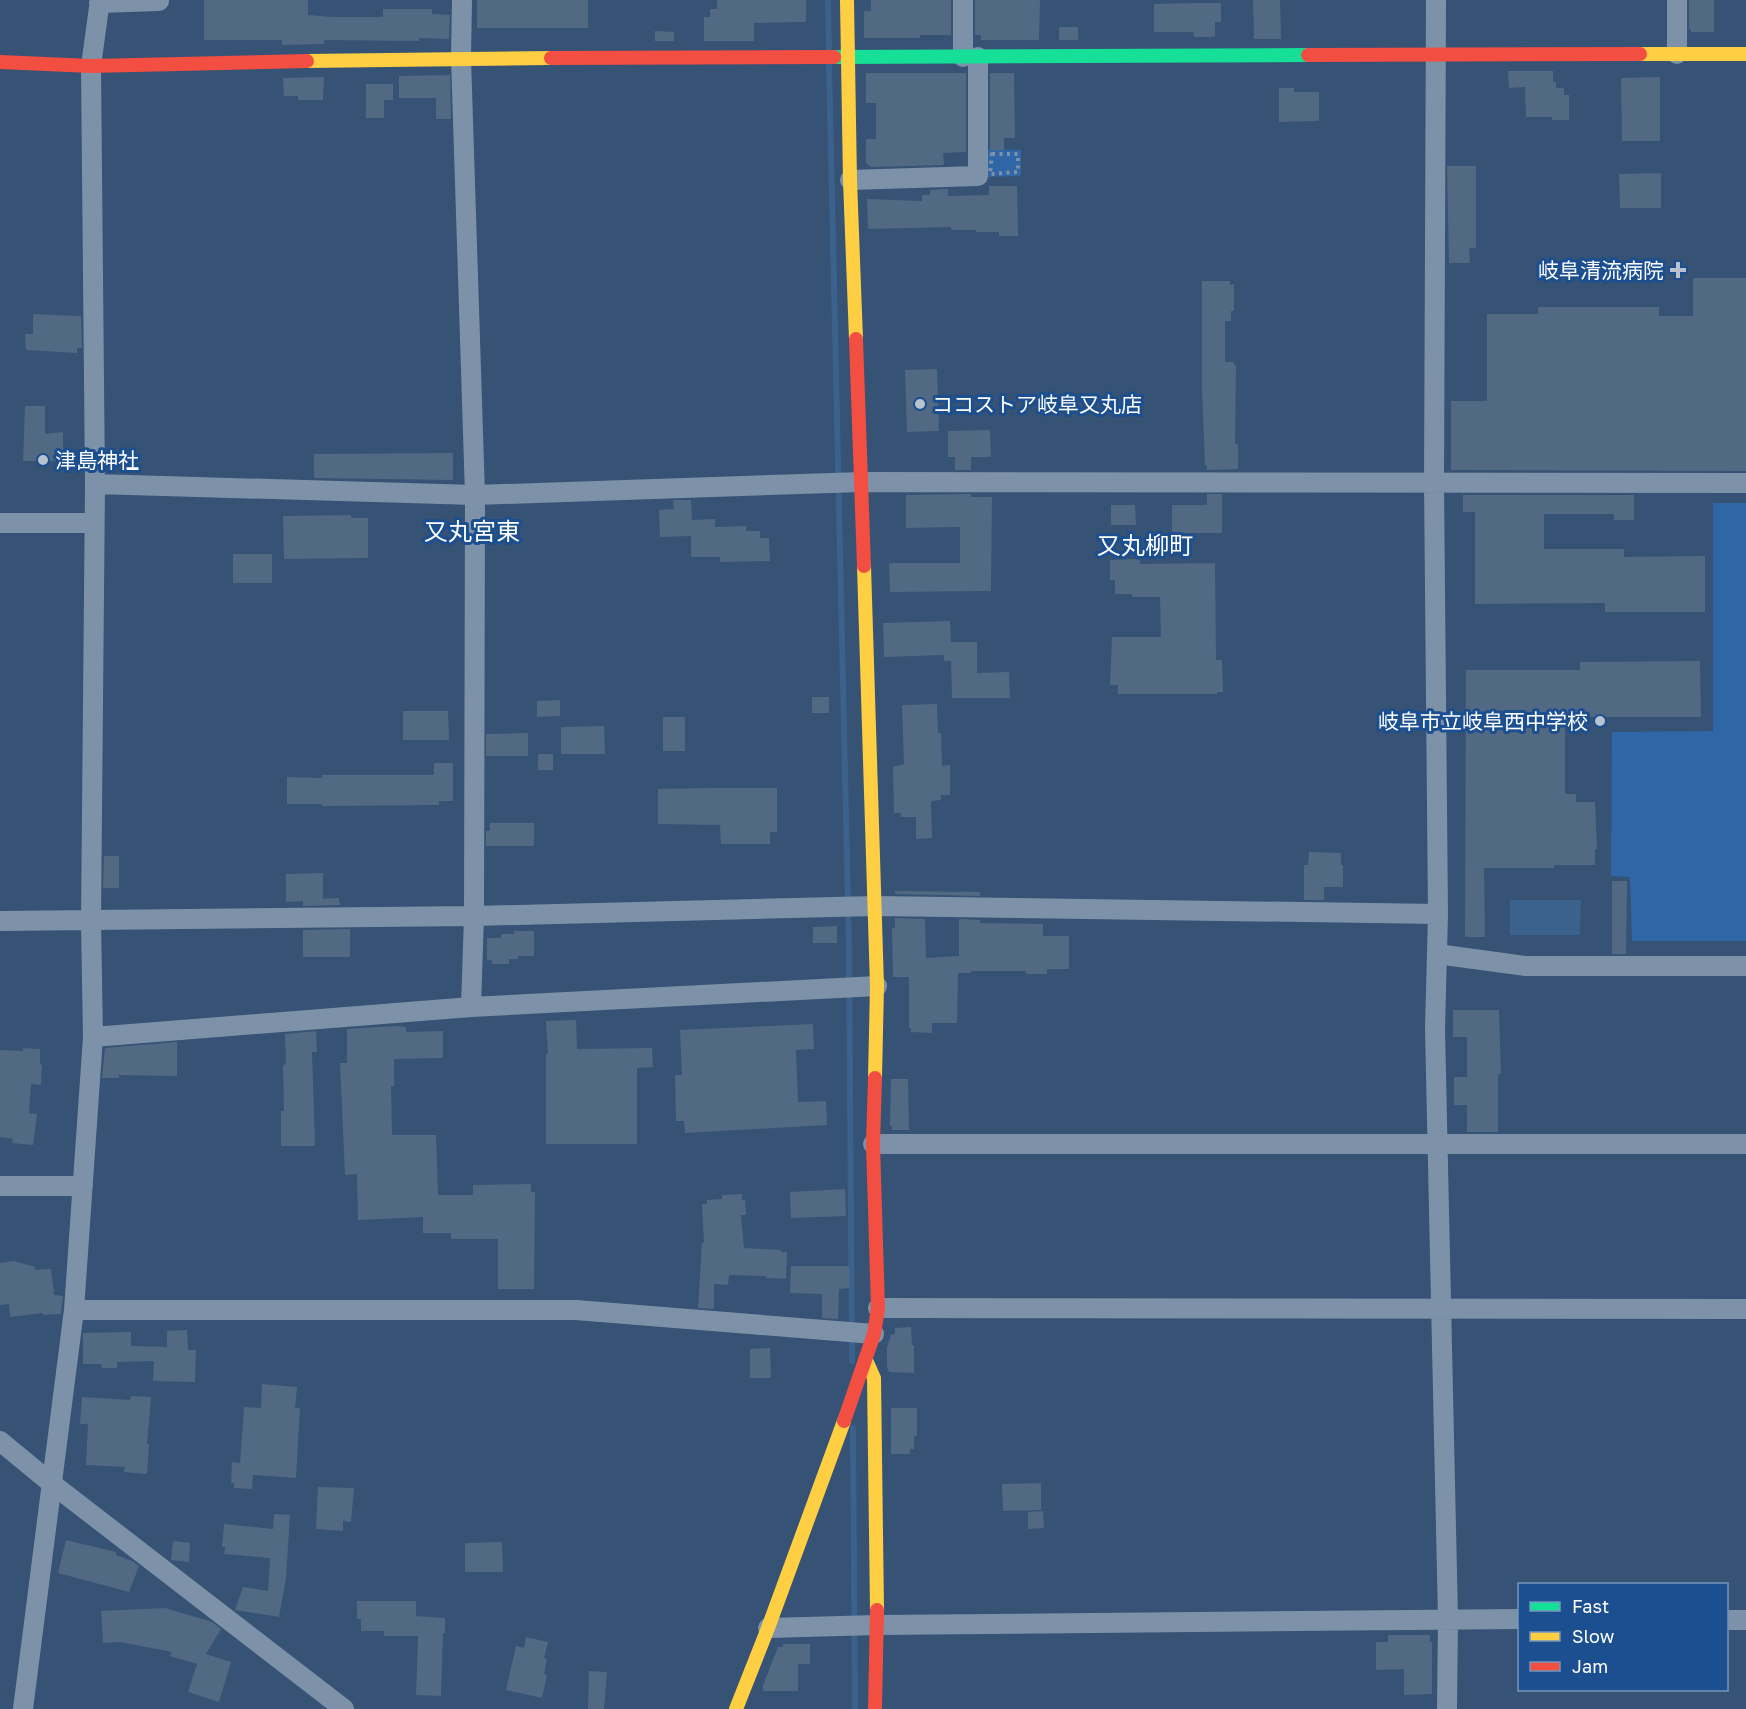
<svg xmlns="http://www.w3.org/2000/svg" width="1746" height="1709" font-family="'Golos Text','Noto Sans JP',sans-serif">
  <rect width="100%" height="100%" fill="#365274"/>
  <path fill="#2f66a5" d="M988,149L1021,150V176L987,177Z
    M1713,503H1746V941H1632L1630,877L1611,876L1612,732L1713,731Z"/>
  <path fill="#3b618d" d="M1510,900H1581L1580,935H1510Z"/>
  <g fill="none" stroke-linecap="round" stroke-linejoin="round">
    <path stroke="#3b618d" stroke-width="6" d="M828,0L829,50
      M829,64L849,949L852,1361
      M853,1428L855,1709"/>
  </g>
  <path fill="#526984" d="M204,0H308V15L333,17H383V9H432V14L450,15L449,39L419,38V41L324,40V44L282,45V40H204Z
    M477,0H588V28H477Z
    M717,0H806V22L754,23V41H704V17H710V9H717Z
    M871,0H951V35H920V38H864V11H871Z
    M975,0H1040L1039,40H981V35H975Z
    M1253,0H1280L1281,39H1254Z
    M1689,0H1714V32H1691V29H1689Z
    M1193,3H1221V22H1215V37H1194L1193,32H1154V4Z
    M1059,27H1078V40H1059Z
    M655,31L674,32V41H655Z
    M1508,71H1553V82H1556V88H1564V95H1569V120H1552V117H1526L1525,87L1509,88Z
    M866,73H966V152L943,153L944,165L871,167L866,163V139H876V103H866Z
    M990,73H1014L1015,138H1004V150H990Z
    M450,75L451,119H436V98H399V76Z
    M324,77L323,100H298V96H284L283,78Z
    M1660,77V141H1622L1621,78Z
    M366,84H393V100H384V118H366Z
    M1279,88H1294V92H1319V121L1279,122Z
    M1447,166H1476V248H1469L1470,263H1449Z
    M1661,173V208H1620L1619,174Z
    M989,186H1017L1018,236H999V232H976V230H951V227L868,229L867,199L922,201V195H930V190L948,189V196L989,195Z
    M1693,278H1746V471L1451,470V401H1487V314H1538V307H1659V316H1693Z
    M1202,281H1230V285L1234,284V311H1231V321H1225V362H1234V365H1236L1235,444H1238V469L1207,470V465H1205L1202,389Z
    M33,314L81,316L82,348H77V353L26,350L25,334H33Z
    M937,369L939,431L907,432L905,370Z
    M25,406H45V434L63,432V461H23Z
    M990,430L991,457H971V470H955V457H948V431Z
    M453,453V480L314,478V454Z
    M971,494V497H992L991,591L890,592L889,563H960V527L906,528V495Z
    M1207,494H1222V533H1172V505H1207Z
    M1463,495H1634V520H1614V514H1544V549H1624V557L1705,556V612H1605V603L1475,604V512H1463Z
    M673,500H691L692,520L715,519V527L746,526V531H760V538H769L770,561L720,562V557H691V536L660,537L659,510L674,509Z
    M1111,505H1135L1136,525H1111Z
    M351,515V518H368V558L284,559L283,516Z
    M233,554H272V583H233Z
    M1134,559L1140,560V564L1215,563L1216,660H1222L1223,692H1217V694H1118V685H1110L1112,637H1161L1160,597H1132V594H1115V580H1110V560Z
    M950,621L951,642H977V673L1009,672L1010,698H952L951,661H944V655L884,657L883,623Z
    M1700,661L1701,717H1565V794H1576V802H1595L1597,849H1595V865H1554V868H1484L1485,937H1465L1466,670H1580V662Z
    M812,697H829V713H812Z
    M560,700V716L537,717V701Z
    M937,704L938,733H941L942,766L950,765V795H941V800L931,801L932,838L916,839V817H901V813H894L893,767L904,764L902,705Z
    M403,711H448L449,740H403Z
    M663,717H685V751H663Z
    M604,726L605,754H561V727Z
    M528,733V756H486V734Z
    M538,754H553V770H538Z
    M434,763H453V801H439V805L322,806V804H287V777L322,778V775H434Z
    M712,788H777V832H770V844H721L720,825L658,824V789Z
    M490,823H534V846H486V831H490Z
    M1309,852L1341,853V865H1343V887H1324V900H1304V865H1308Z
    M104,856H119V888H103Z
    M323,873V899L339,898L340,905L303,906V901L286,902V874Z
    M1612,881H1627L1626,954H1612Z
    M895,891L980,892V896L895,894Z
    M895,918L925,919L926,958L959,956V919L980,920V923L1043,924V936H1069V969H1047V974H1026V971H971V973H958L957,1023H932V1033L911,1032V1028H909V977H893L892,928H895Z
    M837,926V943H813V927Z
    M350,929V957H303V930Z
    M514,931H534V956H518V959H509V964H492V960H487V938H501V934H514Z
    M1453,1010H1499L1501,1074H1498V1132H1467V1105H1454V1077H1467V1037H1453Z
    M576,1020L577,1049L652,1048L653,1067L637,1068V1144H546V1054H548L546,1021Z
    M813,1024L814,1049L796,1050L798,1102L826,1101L827,1125L685,1133L684,1121H676L675,1075H682L680,1030Z
    M396,1026L406,1027V1032L443,1031V1058L394,1059V1086H391L392,1135H436L438,1195H473V1185L531,1184V1192H535L534,1289H498V1239H451V1233H423V1217L358,1220L357,1174L345,1175L340,1063H347V1029Z
    M316,1031L317,1052H312L315,1146H281V1111H284L283,1065L286,1064L285,1034Z
    M177,1042V1076L119,1075V1078H102L105,1048Z
    M23,1048L40,1049V1064L42,1065L41,1085L31,1084L29,1113L37,1114L33,1145L12,1143L13,1139L0,1137V1050L23,1051Z
    M891,1079H908L909,1130H892V1126H890Z
    M845,1189L846,1216L791,1218L790,1192Z
    M742,1194V1200H745L746,1215H741L744,1248L781,1250V1252H787L786,1279L766,1278V1276L729,1275L728,1285L714,1284V1309L698,1308L702,1243H704L702,1204H707V1200L722,1199V1195Z
    M14,1261L35,1267V1270L51,1269L54,1295L63,1296L61,1314L43,1315V1313L10,1317L9,1304L0,1305V1263Z
    M791,1266H849L850,1288L839,1289L838,1319L822,1318V1294L790,1293Z
    M911,1327L912,1345H914V1373L889,1372L887,1366V1348L891,1335L895,1334V1328Z
    M187,1330L188,1348L189,1350H196L195,1382L153,1381L154,1361L117,1362V1368H102L101,1364H83V1333L131,1332V1346L167,1347V1331Z
    M770,1348L771,1378H750V1349Z
    M262,1384L297,1387L295,1408H300L296,1478L253,1475L252,1489L234,1488V1483H231L232,1462L240,1463L244,1407L261,1408Z
    M131,1396L151,1397L147,1444H149L147,1474L124,1472L125,1467L86,1465L88,1424H80L82,1397L130,1400Z
    M891,1408H917V1436H914V1449H910V1454H891Z
    M1041,1483V1510L1003,1511L1002,1484Z
    M318,1487L354,1488L351,1522L343,1521V1531L316,1529Z
    M1043,1511L1044,1528L1028,1529V1512Z
    M274,1514L290,1515L286,1578L279,1617L235,1610L243,1587L268,1591L270,1558L224,1554L225,1547H222L224,1524L273,1529Z
    M66,1540L116,1552V1555L132,1561L139,1566L129,1592L58,1573Z
    M173,1541L190,1543L189,1562L171,1560Z
    M502,1542L503,1572H465V1543Z
    M357,1601H416V1616L445,1618V1633H443L441,1696L416,1695L418,1636H384V1631H361V1619H357Z
    M165,1608L212,1622L221,1629L206,1654L231,1662L219,1702L188,1692L197,1664L170,1656L172,1652L120,1642L103,1643L101,1611Z
    M1388,1635H1430V1642H1432V1694L1404,1695V1669L1376,1670V1642H1388Z
    M526,1637L548,1642L544,1658L547,1659L544,1674L547,1675L542,1698L506,1690L516,1646L524,1648Z
    M783,1644H810V1664H798V1691H763V1685L778,1647H783Z
    M589,1671L607,1672L604,1709H588Z"/>
  <g fill="none" stroke-linecap="round" stroke-linejoin="round">
    <path stroke="#7d92a8" stroke-width="4" stroke-dasharray="3 4.5" stroke-linecap="butt" d="M992,154H1018V172L990,174Z"/>
    <path stroke="#7d92a8" stroke-width="20" d="M462,0L461,58L475,495L474,916L471,1007
      M963,0V57
      M1436,0L1434,483L1438,914L1435,1029L1448,1619L1447,1709
      M1677,0V54
      M99,3L159,1
      M850,180L978,176V57
      M95,484L475,495L862,482L1746,483
      M0,523H93
      M0,921L474,916L875,906L1438,914
      M1437,954L1526,966H1746
      M93,1037L471,1007L877,986
      M873,1144H1746
      M0,1186H83
      M878,1308L1746,1309
      M74,1310H576L874,1334
      M0,1441L51,1483L344,1709
      M1726,1620H1746
      M768,1628L877,1625L1520,1619
      M23,1709L74,1310L93,1037L91,921L95,484L91,66L100,0"/>
    <path stroke="#16e098" stroke-width="14" d="M834,57L1308,55"/>
    <path stroke="#ffcf43" stroke-width="14" d="M847,0L850,180L856,339
      M1640,54H1746
      M307,61L551,58
      M864,566L877,986L875,1078
      M866,1360L874,1378L877,1610
      M736,1709L768,1628L844,1421"/>
    <path stroke="#f24e42" stroke-width="14" d="M1308,55L1640,54
      M551,58L834,57
      M0,62L91,66L307,61
      M856,339L864,566
      M844,1421L874,1334L878,1308L873,1144L875,1078
      M875,1709L877,1610"/>
  </g>
  <g fill="#b9c2ce" stroke="#1b4f8f" stroke-width="2">
    <path d="M1675 261h6v6h6v6h-6v6h-6v-6h-6v-6h6z"/>
    <circle cx="920" cy="404" r="6"/>
    <circle cx="43" cy="460" r="6"/>
    <circle cx="1600" cy="721" r="6"/>
  </g>
  <g text-anchor="middle" dominant-baseline="central" stroke-width="6" stroke-linejoin="round" paint-order="stroke">
    <g font-size="21" fill="#fff" stroke="#1b4f8f" text-anchor="end">
      <text x="1664" y="270">岐阜清流病院</text>
      <text x="932" y="404" text-anchor="start">ココストア岐阜又丸店</text>
      <text x="55" y="460" text-anchor="start">津島神社</text>
      <text x="1588" y="721">岐阜市立岐阜西中学校</text>
    </g>
    <g font-size="24" fill="#fff" stroke="#1b4f8f">
      <text x="472" y="530">又丸宮東</text>
      <text x="1145" y="544">又丸柳町</text>
    </g>
  </g>
  <rect x="1518" y="1583" width="210" height="108" fill="#1b4f8f" stroke="#7695bc" stroke-width="1.5"/>
  <rect x="1530" y="1602" width="30" height="9" fill="#16e098" stroke="#7695bc" stroke-width="1.5"/>
  <text x="1572" y="1613" font-size="18" fill="#ffffff">Fast</text>
  <rect x="1530" y="1632" width="30" height="9" fill="#ffcf43" stroke="#7695bc" stroke-width="1.5"/>
  <text x="1572" y="1643" font-size="18" fill="#ffffff">Slow</text>
  <rect x="1530" y="1662" width="30" height="9" fill="#f24e42" stroke="#7695bc" stroke-width="1.5"/>
  <text x="1572" y="1673" font-size="18" fill="#ffffff">Jam</text>
</svg>
